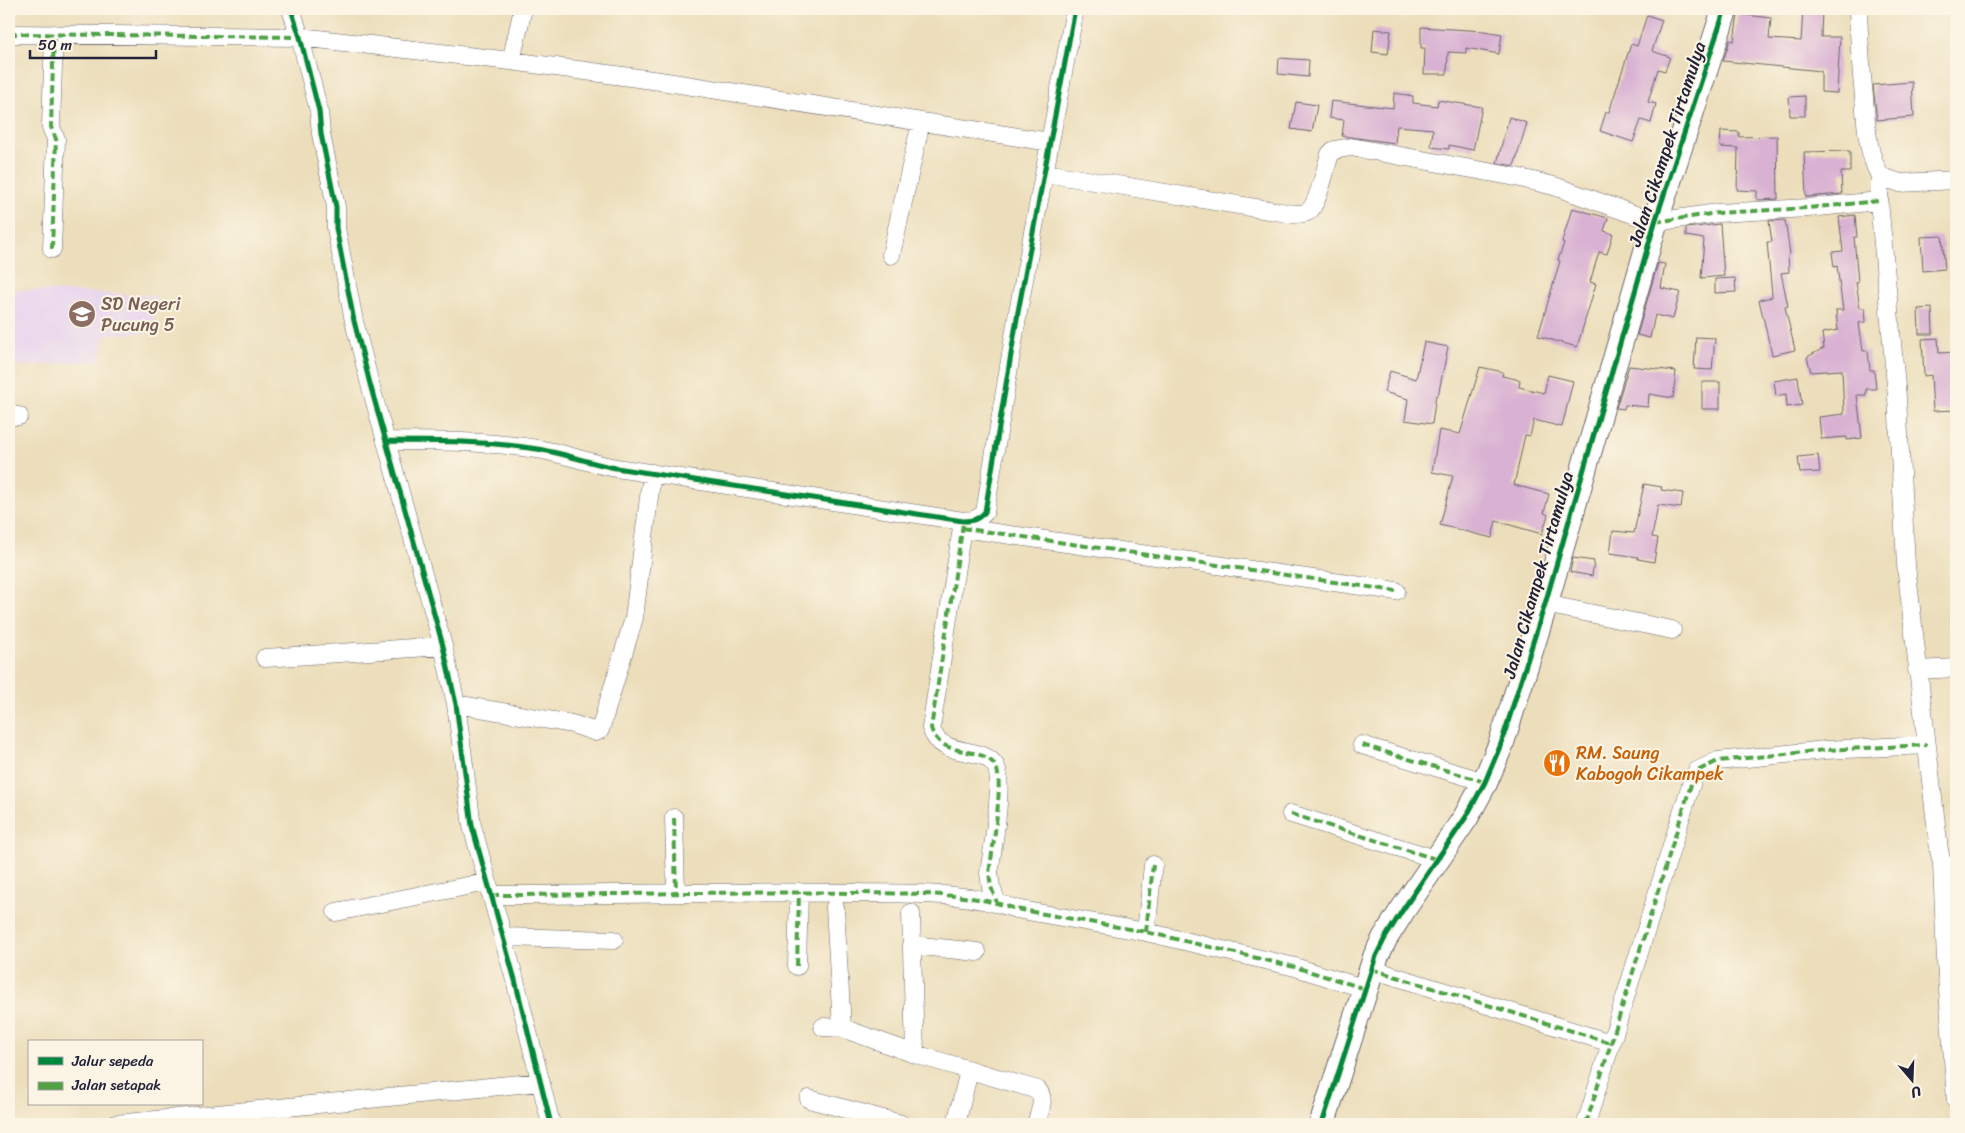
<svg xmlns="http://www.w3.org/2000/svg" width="1965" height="1133" font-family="Sriracha,sans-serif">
  <rect width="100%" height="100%" fill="#fcf5e5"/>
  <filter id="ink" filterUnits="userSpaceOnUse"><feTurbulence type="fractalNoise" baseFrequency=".02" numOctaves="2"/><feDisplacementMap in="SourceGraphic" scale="10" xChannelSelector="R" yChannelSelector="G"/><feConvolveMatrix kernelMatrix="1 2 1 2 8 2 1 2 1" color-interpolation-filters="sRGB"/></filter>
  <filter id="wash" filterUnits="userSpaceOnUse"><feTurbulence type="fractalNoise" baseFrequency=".0096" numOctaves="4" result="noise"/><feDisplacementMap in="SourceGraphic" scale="20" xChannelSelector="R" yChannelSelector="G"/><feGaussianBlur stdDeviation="1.12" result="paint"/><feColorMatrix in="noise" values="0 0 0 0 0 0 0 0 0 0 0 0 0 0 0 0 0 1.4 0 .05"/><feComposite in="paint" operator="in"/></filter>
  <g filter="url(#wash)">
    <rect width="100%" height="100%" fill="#ecdebb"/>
    <path fill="#e6d2f0" d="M9,289L157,296L154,333L105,334L100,361L9,367Z"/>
    <g id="blocks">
      <path fill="#d9b2d3" d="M1803,9H1822L1821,37H1840L1837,93L1821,92V71L1723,61L1730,40L1734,41L1738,14L1771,18L1769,39L1801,41Z
        M1647,15L1662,20L1652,51L1670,57L1665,71L1658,69L1648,102L1656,104L1651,123L1641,120L1633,142L1600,131L1606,112H1609L1631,44L1637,46Z
        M1421,27L1484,31L1502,34L1499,54L1466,48V53L1448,52L1447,74H1424L1425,48H1421Z
        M1374,29L1391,31L1388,54L1372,52Z
        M1279,58L1309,60L1308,77L1278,74Z
        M1912,82L1914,117L1877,120L1873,85Z
        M1394,93L1413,96V103L1437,106L1438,100L1482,107L1473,150L1449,145V149L1431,147L1433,129L1397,126L1395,143L1342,136L1344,120L1329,118L1331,101L1393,108Z
        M1805,96V116H1790L1789,97Z
        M1296,102L1317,105L1312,132L1291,129Z
        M1509,117L1527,123L1514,166L1497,163Z
        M1721,131L1739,132V137L1777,136L1778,199L1757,200V191L1737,190L1738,148L1720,147Z
        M1850,151V172H1841L1842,194L1806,197L1804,152Z
        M1572,208L1608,218L1604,231L1613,234L1607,254L1599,252L1590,282L1596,284L1577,347L1538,336L1560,261L1558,260L1564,243L1562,242Z
        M1855,215L1857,237H1854L1858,282H1856L1860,308H1865L1866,322L1859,323L1863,351H1868L1870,370H1874L1876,389H1866V395H1857L1862,438L1847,440V437L1821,439L1819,417L1844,414L1842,370L1811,372L1807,357L1824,348L1822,333L1838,330L1836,310H1843L1837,266L1834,267L1832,252L1843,251L1839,217Z
        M1785,220L1790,254L1788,255L1789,272L1781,273L1788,306L1785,307L1795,350L1772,355L1759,300L1772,297V295L1767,242H1772L1769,221Z
        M1720,224L1724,276L1701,278L1704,239L1686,236V228Z
        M1942,236L1945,269L1923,271L1921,237Z
        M1658,263L1665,264L1661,288L1680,292L1673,319L1655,315L1650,338L1637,335Z
        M1735,278L1736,292L1715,293V279Z
        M1932,308L1933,334H1919L1918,309Z
        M1696,337L1715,338L1712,370L1694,369Z
        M1938,338L1939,353L1956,352V410L1933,411L1931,375L1924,376L1922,339Z
        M1424,342L1448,347L1438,396L1436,395L1432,424L1405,420L1408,399L1384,392L1390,371L1416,379Z
        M1629,366L1676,371L1673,398L1649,394L1648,407L1625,405L1624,409L1616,408Z
        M1480,367L1503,372L1502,376L1520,380L1519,387L1544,393L1548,375L1573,381L1562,427L1534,420L1530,436L1525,435L1514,485L1549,494L1544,513L1548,515L1542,534L1496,521L1492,538L1440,525L1453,476L1432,472L1439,430L1460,434Z
        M1798,377L1802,405L1787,407L1786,394L1776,396L1774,381Z
        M1702,382H1720V409H1702Z
        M1818,455L1820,472L1800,473L1798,457Z
        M1644,484L1662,487L1661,490L1683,493L1681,508L1658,505L1652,537L1658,538L1654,562L1638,559V557L1610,553L1613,531L1634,533Z
        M1573,558L1594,561L1592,576L1570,572Z"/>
    </g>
  </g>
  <g filter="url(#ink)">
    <use href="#blocks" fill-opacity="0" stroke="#696468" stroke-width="1"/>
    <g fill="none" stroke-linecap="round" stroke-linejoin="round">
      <g stroke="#696468" stroke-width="19">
        <path id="street" d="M291,9L300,37L319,111L321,134L336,207V228L354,321L370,384L443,646L456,704L472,826L515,980L551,1124
          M1858,9C1859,38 1861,68 1864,97C1866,123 1867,153 1880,176L1900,183L1956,180
          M9,34L300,37L511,61L660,81L1050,142
          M511,61L523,9
          M1045,173L1293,214C1298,214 1305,214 1309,211C1318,204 1326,166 1330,154L1334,150L1351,147L1516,177L1554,186L1655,222L1718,213L1808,208L1879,201
          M1880,176L1879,201L1897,397L1906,565L1939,850L1942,863L1952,867H1956
          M52,249L56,139L51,127L54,34
          M891,255L921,122
          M9,416H19
          M386,441C437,441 487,441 537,449C563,453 589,463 616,468L963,521C974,521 978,519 985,512L1018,312L1075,9
          M963,521L931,728C941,761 983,743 996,767C1004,782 992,853 989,873L991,887L997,903
          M962,528L1396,591
          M1545,604L1672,630
          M265,658L443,646
          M1917,670L1956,668
          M456,704L572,724L596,732L600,730L634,618L652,473
          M1362,745L1485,782
          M1291,814L1439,860
          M674,818L676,893
          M1942,863L1946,962L1956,1100
          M491,895C612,895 733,891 855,893C908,894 965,891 1016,909L1146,932L1295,967L1366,989
          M835,907L842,1028
          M336,912L487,882
          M911,913L915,1054
          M1146,932L1153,865
          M503,937L614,940
          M912,945L977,952
          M797,966L799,892
          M1371,969L1611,1043
          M823,1027L842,1028L915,1054L1038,1090C1046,1100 1039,1113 1036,1124
          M809,1099L901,1124
          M116,1124L540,1082
          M956,1124L969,1071
          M1586,1124L1693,778L1697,771L1718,761L1825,750L1927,745"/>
      </g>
      <g stroke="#696468" stroke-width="27">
        <path id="secondary" d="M1322,1124L1376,956L1385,938L1402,911L1466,817L1485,782L1501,744L1545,604L1655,222L1725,9"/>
      </g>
      <use href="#street" stroke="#fff" stroke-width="18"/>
      <use href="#secondary" stroke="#fff" stroke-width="25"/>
      <path stroke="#50a245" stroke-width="4" stroke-dasharray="8 4" stroke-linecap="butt" d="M9,34L300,37
        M1655,222L1718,213L1808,208L1879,201
        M52,249L56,139L51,127L54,34
        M963,524L931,728C941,761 983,743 996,767C1004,782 992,853 989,873L991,887L997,903
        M962,528L1396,591
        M1362,745L1485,782
        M1291,814L1439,860
        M674,818L676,893
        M491,895C612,895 733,891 855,893C908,894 965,891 1016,909L1146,932L1295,967L1366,989
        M1146,932L1153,865
        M797,966L799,892
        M1371,969L1611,1043
        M1586,1124L1693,778L1697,771L1718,761L1825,750L1927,745"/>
      <g stroke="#fcf5e5" stroke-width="8">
        <path id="cycleway" d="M291,9L300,37L319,111L321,134L336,207V228L354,321L370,384L443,646L456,704L472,826L515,980L551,1124
          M386,441C437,441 487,441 537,449C563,453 589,463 616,468L963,521C974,521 978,519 985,512L1018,312L1075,9
          M1322,1124L1376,956L1385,938L1402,911L1466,817L1485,782L1501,744L1545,604L1655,222L1725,9"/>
      </g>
      <use href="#cycleway" stroke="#00873e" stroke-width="5"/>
    </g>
  </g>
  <defs>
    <g id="school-disc" transform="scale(1.4375)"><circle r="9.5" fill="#8d6e63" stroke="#fcf5e5"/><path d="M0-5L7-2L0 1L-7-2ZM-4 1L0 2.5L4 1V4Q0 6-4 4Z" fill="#fff"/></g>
    <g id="restaurant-disc" transform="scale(1.4375)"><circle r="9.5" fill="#e8710a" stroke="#fcf5e5"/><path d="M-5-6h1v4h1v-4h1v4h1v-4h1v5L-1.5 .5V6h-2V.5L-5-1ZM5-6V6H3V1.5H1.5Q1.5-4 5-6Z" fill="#fff"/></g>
  </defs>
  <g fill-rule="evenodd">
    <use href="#school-disc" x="82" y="314"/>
    <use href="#restaurant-disc" x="1557" y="763"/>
  </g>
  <g text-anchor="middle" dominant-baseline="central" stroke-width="4" stroke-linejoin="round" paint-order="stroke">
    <g font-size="18" fill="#22223b" stroke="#fcf5e5">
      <text transform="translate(1667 144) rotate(-72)">Jalan Cikampek Tirtamulya</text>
      <text transform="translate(1538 575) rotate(-74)">Jalan Cikampek Tirtamulya</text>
    </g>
    <g font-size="18" fill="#785e54" stroke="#fcf5e5" text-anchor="start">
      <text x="101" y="304">SD Negeri<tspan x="101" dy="21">Pucung 5</tspan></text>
    </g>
    <g font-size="18" fill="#c56008" stroke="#fcf5e5" text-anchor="start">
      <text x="1576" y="753">RM. Saung<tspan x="1576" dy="21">Kabogoh Cikampek</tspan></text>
    </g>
  </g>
  <rect width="1965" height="1133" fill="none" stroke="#fcf5e5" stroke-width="30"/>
  <rect x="28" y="1040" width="175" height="65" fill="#fcf5e5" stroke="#a5a1a1"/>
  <rect x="38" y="1057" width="25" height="8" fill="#00873e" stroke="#a5a1a1"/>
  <text x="72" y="1066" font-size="15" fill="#22223b">Jalur sepeda</text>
  <rect x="38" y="1082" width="25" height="8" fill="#50a245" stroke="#a5a1a1"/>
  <text x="72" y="1090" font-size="15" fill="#22223b">Jalan setapak</text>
  <g transform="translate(1912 1080) rotate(161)" stroke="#fcf5e5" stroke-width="4" paint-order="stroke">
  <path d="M0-4L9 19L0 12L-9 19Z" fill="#22223b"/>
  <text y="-8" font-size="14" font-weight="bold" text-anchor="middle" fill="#22223b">U</text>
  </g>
  <path d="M30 50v8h126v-8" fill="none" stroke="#22223b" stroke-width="2.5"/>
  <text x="38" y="50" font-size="15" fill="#22223b" stroke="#fcf5e5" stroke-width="4" paint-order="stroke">50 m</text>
</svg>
